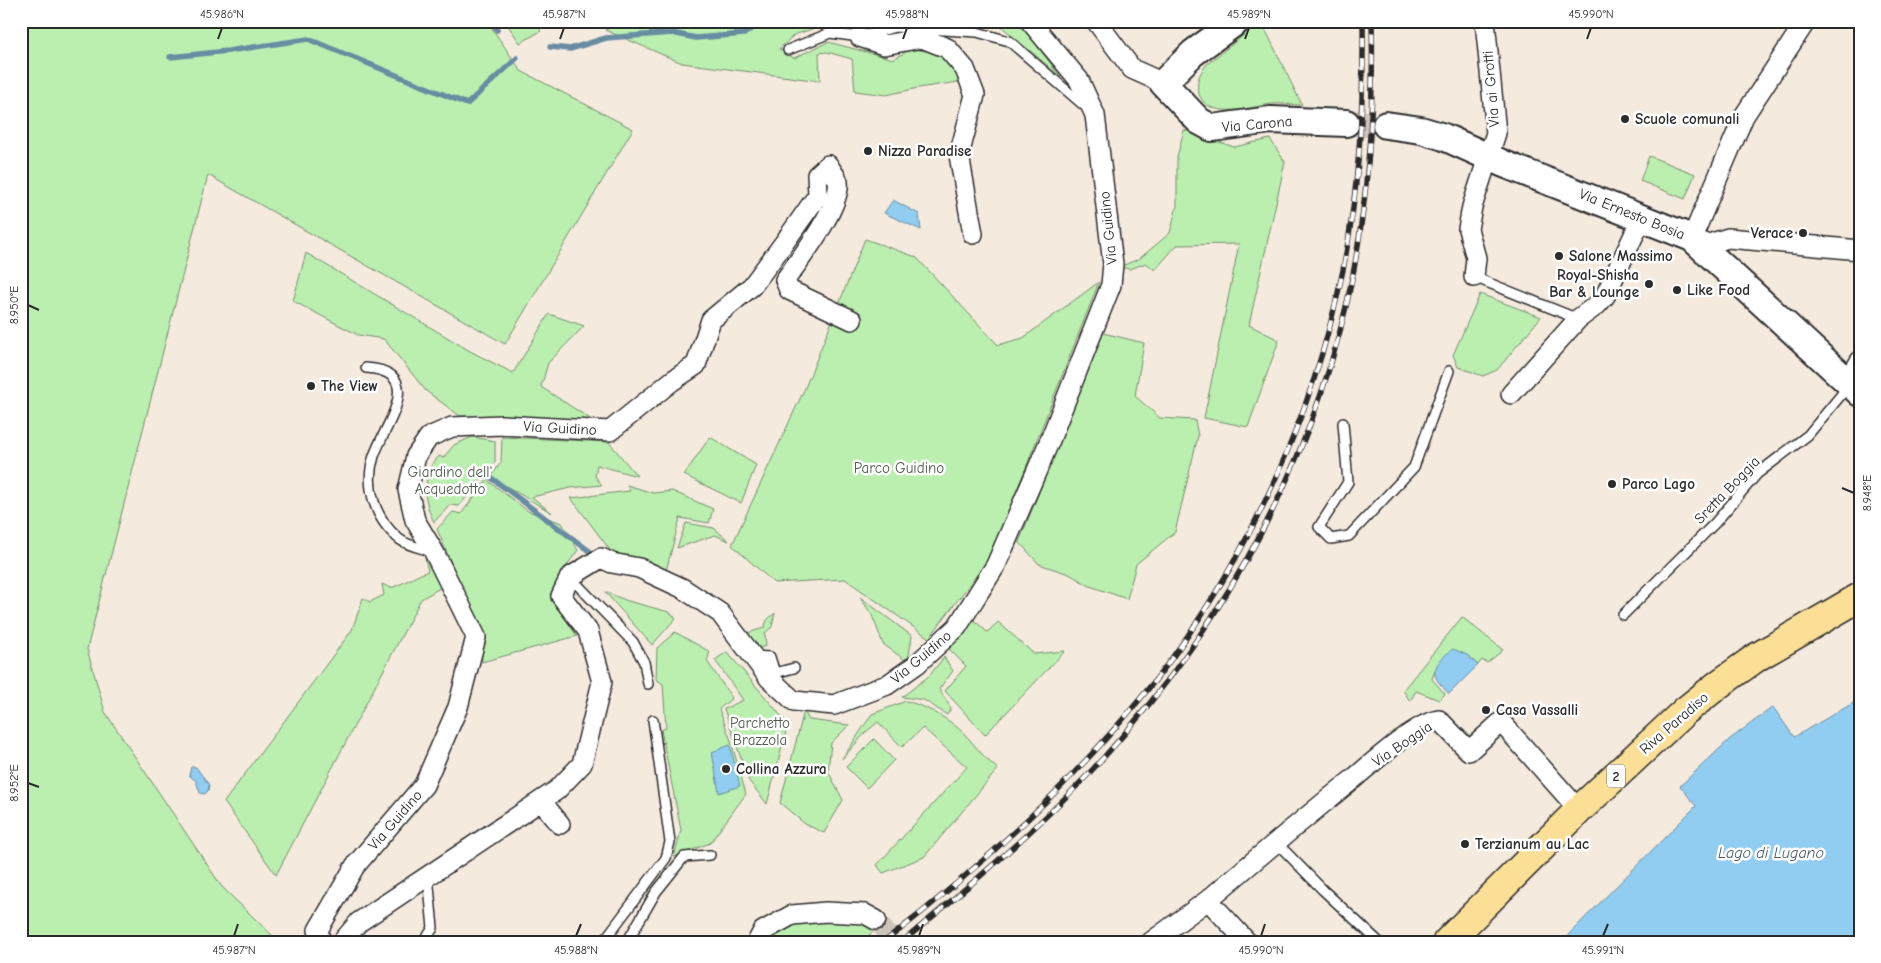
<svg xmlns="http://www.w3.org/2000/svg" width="1881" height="963" font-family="'Comic Neue',sans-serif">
  <rect width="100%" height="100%" fill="#f5eade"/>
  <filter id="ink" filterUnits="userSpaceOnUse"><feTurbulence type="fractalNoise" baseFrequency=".02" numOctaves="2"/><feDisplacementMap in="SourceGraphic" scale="10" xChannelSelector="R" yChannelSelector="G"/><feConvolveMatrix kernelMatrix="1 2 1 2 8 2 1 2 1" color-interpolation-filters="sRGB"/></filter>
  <g filter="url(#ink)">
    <path fill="#bbefaf" stroke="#738d6d" d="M21,21H487L521,71L633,129L505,344L208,175L87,649L105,712L222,887L279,942H21Z
      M505,21H534L541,31L520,43Z
      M625,21H894L851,27L827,24L794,35L779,49L794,58L828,42L893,59L912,49L939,53L957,64L958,82L918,88L886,95L855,91L852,59L827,52L819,53L820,81L682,63L605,30Z
      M995,21H1018L1061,77Z
      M1259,23L1267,33L1302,105C1292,105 1281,103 1271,104C1249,107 1206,122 1198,91C1196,81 1200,73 1206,65Z
      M1184,130L1234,147L1270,139L1285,162L1249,325L1279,340L1248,427L1204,418L1239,244L1177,245L1155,270L1146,263L1130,269L1119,267L1139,259L1170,233L1177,206V157Z
      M1649,156L1695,174L1685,199L1640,181Z
      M865,239L916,257L998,345L1023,338L1099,282L991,556L929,638L845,579L774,583L732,545L805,388Z
      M306,253L470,351L513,373L549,314L584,326L548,363L541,387L592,420L460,416L426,391L384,339L358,335L293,301Z
      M1480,294L1541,317L1497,370L1483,376L1458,367L1453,355Z
      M1103,333L1144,343L1135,396L1160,418L1195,420L1198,436L1175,532L1136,564L1127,599L1090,586L1069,574L1039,564L1019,542Z
      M472,437L495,441V462L459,506L450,505L434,522L429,511L425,495L428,470L439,456L443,458L454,445Z
      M502,437L609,442L637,476L597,465L595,476L602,485L570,488L532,497L552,513L491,477L501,462Z
      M710,437L756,465L741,503L684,475Z
      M487,480L528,511L562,523L578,550L565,568L555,603L577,636L482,662L481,635L437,529L453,512L461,514Z
      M627,485L653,493L672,491L713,509L709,523L680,518L666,571L616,558L571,498L630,491Z
      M686,523L714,528L729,541L715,535L677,548Z
      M432,555L445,585L421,599L276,875L224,802L352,630L363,598L370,602L384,595L382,584L391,588C405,583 415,576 428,571L425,558Z
      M605,592L628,601L669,612L676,618L652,645Z
      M860,597L912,636L908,662L883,644L872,615Z
      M775,613L772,627L765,633L766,646L756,649L744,634L764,628L767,620Z
      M1462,617L1503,650L1487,663L1482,660L1478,665L1467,655L1435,671L1432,679L1445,694L1439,700L1416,691L1410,701L1403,690Z
      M973,619L987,632L998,622L1034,654L1065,651L985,735L945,691L966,666L948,648L966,631Z
      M675,632L710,652L707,661L732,698L719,709L730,738L746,794L710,843L674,857L681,830L661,730L666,728L663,684L656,679L657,648Z
      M727,652L788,724L767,804L749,781L724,709L743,700L715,660Z
      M944,657L953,671L939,689L951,708L947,715L924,700L902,697L930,675Z
      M906,701C925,706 942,715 958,728C972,740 982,757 998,769L924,857L883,873L877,865L967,767L923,728L902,747L878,722L866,732L842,759L872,714Z
      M804,711L809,720L849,725L831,743L828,771L843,800L824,833L805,824L780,803Z
      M874,739L894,760L867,788L846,767Z
      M835,921H861L878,928L860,942H764L793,923Z"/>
    <path fill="#90cdf1" stroke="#688ca2" d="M893,200L919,214L921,230L884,213Z
      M1453,649L1467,655L1478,665L1449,694C1445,689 1439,684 1436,678C1431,666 1445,655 1453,649Z
      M1860,699V942H1561L1696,806L1680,786L1730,739L1773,707L1794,737Z
      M730,745L740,786L719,793L712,752Z
      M191,767H196L209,785L208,791L205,794L200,793L196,781L189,775Z"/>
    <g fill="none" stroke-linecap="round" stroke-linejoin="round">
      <path stroke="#688ca2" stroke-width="5.5" d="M492,21L497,30
        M853,21H854
        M550,47L570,49L606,38L672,33L696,38L744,34L762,21
        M170,57L228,51L308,39L467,104L517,58
        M486,474L592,553"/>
      <path stroke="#cdc4ba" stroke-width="19" stroke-dasharray="19 9" stroke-linecap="butt" d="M876,920L895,942"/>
      <path stroke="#cdc4ba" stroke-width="26" stroke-dasharray="26 13" stroke-linecap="butt" d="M1346,123L1386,125"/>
      <g stroke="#2b2b2b" stroke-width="12">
        <path id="lane" d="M788,50L830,33L860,37L895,27L977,32L1009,41L1087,108
          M1474,277L1578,319
          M366,368C428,372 384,426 374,456C364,486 375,519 399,539C408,546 421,548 431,551
          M1343,423L1348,482L1319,527L1331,539L1349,536L1414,467L1449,371
          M570,577L633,642L644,662L648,684
          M1623,615L1715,523L1757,474L1808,435L1841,395L1847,385
          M753,656L770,657L775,673L794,668
          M1276,842L1323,890L1379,942
          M424,942L433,928L428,876
          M603,942L666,858L670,842L653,720
          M627,942L656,892L684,857L710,855"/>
      </g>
      <g stroke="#2b2b2b" stroke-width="22">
        <path id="street" d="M1096,21L1132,69L1163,83
          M860,37L884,45L922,38L947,48L965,69L975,95L959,155L973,234
          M1692,238L1744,116L1806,21
          M1702,246L1728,238L1860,250
          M1474,277L1476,258L1468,229L1472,207L1496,133L1485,21
          M1848,382L1860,361
          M1511,394L1578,319L1597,305L1605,296L1642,218
          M541,801L560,824
          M1208,900C1256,859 1303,819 1352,780C1370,765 1417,722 1439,720L1469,751L1501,722L1579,810
          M321,942L318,930L355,866L424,785L458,707L476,637L434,552L415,520L408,490L416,456L429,437L452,427L502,425L610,431L672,381L696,365L711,320L752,286L784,243L818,195L817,175L828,165C831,170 837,177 838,182C842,205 799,261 785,280L789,290L852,320
          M342,942L359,922L557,790L582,764L602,682L588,631L561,596L570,577L601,558L612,563L639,568L682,588L720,613L769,678L794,701L834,705L887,685L917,664L957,627L996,565L1050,440L1111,285L1113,264L1095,115L1079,80L1030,21
          M757,942L763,931L792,915L826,912L865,914L876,920
          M1151,942L1208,900L1247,942"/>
      </g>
      <g stroke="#2b2b2b" stroke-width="30">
        <path id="secondary" d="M1237,21L1193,53L1163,83L1199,121L1212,128L1271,120L1346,123
          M1386,125L1421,130L1444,137L1504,164L1692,238L1860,393"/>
      </g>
      <g stroke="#2b2b2b" stroke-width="31">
        <path id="primary" d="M1447,942L1579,810L1685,711L1719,684L1757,657L1860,597"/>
      </g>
      <use href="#lane" stroke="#fff" stroke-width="9"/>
      <use href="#street" stroke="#fff" stroke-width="19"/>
      <use href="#secondary" stroke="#fff" stroke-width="26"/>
      <use href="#primary" stroke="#fbdf96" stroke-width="28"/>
      <g stroke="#2b2b2b" stroke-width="5.5">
        <path id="rail" d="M884,942C984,865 1078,778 1157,678C1248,560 1313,416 1343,270C1359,188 1364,105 1363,21
          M902,942C973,883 1044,824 1105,756C1228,620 1320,450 1354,269C1369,187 1374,105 1372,21"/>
      </g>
      <use href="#rail" stroke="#fff" stroke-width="4" stroke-dasharray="11" stroke-linecap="butt"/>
    </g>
  </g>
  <path fill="none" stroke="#2b2b2b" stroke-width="2" d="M218,39L222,28M560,39L564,28M903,39L907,28M1245,39L1249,28M1587,39L1591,28M28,305L39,310M1842,488L1854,493M28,783L39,787M234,936L238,924M576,936L581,924M919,936L923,924M1261,936L1265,924M1603,936L1608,924"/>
  <g fill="#2b2b2b" stroke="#fff" stroke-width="2">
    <circle cx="1625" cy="119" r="5"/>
    <circle cx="868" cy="151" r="5"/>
    <circle cx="1803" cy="233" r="5"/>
    <circle cx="1559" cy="256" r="5"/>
    <circle cx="1649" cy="284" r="5"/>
    <circle cx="1677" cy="290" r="5"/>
    <circle cx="311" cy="386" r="5"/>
    <circle cx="1612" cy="484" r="5"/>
    <circle cx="1486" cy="710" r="5"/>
    <circle cx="726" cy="769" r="5"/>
    <circle cx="1465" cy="844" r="5"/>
  </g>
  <g text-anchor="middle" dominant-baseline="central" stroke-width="5" stroke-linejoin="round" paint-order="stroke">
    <rect fill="#fff" stroke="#6b6b6b" stroke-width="1" x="1607" y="764.5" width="18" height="23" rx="4"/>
    <g font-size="14" font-weight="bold" fill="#2b2b2b">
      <text x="1616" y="776">2</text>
    </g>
    <g font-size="15" fill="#2b2b2b" stroke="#fff">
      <text transform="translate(1491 89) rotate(-95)">Via ai Grotti</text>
      <text transform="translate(1257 124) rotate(-5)">Via Carona</text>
      <text transform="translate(1632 214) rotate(22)">Via Ernesto Bosia</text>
      <text transform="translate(1108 228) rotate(-96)">Via Guidino</text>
      <text transform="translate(560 428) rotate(3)">Via Guidino</text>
      <text transform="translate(1727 490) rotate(-46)">Sretta Boggia</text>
      <text transform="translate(921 657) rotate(-40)">Via Guidino</text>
      <text transform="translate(1674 723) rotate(-41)">Riva Paradiso</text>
      <text transform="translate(1402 744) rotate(-34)">Via Boggia</text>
      <text transform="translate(395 820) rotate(-49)">Via Guidino</text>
    </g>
    <g font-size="15" font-weight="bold" fill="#2b2b2b" stroke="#fff" text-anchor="start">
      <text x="1635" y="119">Scuole comunali</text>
      <text x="878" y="151">Nizza Paradise</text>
      <text x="1793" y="233" text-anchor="end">Verace</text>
      <text x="1569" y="256">Salone Massimo</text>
      <text x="1639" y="275" text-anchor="end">Royal-Shisha<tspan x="1639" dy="17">Bar &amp; Lounge</tspan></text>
      <text x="1687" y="290">Like Food</text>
      <text x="321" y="386">The View</text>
      <text x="1622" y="484">Parco Lago</text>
      <text x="1496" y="710">Casa Vassalli</text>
      <text x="736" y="769">Collina Azzura</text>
      <text x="1475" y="844">Terzianum au Lac</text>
    </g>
    <g font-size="15" fill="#4f5c4c" stroke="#fff">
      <text x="899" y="468">Parco Guidino</text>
      <text x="450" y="472">Giardino dell'<tspan x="450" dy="17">Acquedotto</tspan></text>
      <text x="760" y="723">Parchetto<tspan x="760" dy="17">Brazzola</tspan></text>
    </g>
    <g font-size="16" font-style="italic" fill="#495c66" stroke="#fff">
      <text x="1771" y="853">Lago di Lugano</text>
    </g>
  </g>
  <rect width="1881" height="963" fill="none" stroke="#fff" stroke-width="55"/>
  <rect x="28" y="28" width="1826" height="908" fill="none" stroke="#2b2b2b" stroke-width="2"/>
  <g font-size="12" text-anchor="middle" fill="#2b2b2b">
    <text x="222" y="18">45.986°N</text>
    <text x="564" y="18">45.987°N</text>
    <text x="907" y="18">45.988°N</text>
    <text x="1249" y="18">45.989°N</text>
    <text x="1591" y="18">45.990°N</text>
    <text transform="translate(14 305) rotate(-90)" y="4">8.950°E</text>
    <text transform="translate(1867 493) rotate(-90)" y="4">8.948°E</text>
    <text transform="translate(14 783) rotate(-90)" y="4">8.952°E</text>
    <text x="234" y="954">45.987°N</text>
    <text x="576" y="954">45.988°N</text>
    <text x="919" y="954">45.989°N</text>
    <text x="1261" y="954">45.990°N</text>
    <text x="1603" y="954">45.991°N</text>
  </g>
</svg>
